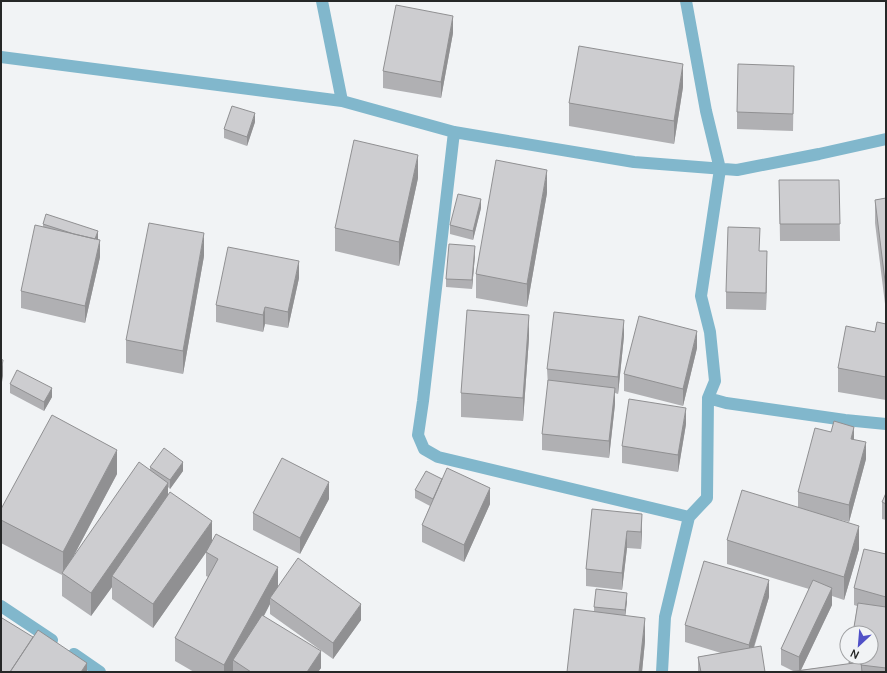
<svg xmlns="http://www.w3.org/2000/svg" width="887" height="673" font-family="Manrope,sans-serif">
  <rect width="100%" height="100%" fill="#f1f3f5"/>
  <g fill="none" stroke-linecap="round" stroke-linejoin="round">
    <path stroke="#81b7cc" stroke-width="12" d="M322,1L342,101
      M1,57L342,101L454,132L634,162L737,170L819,154L886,139
      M454,132L423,401L418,435L424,449L438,457L689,517
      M708,398L726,403L845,420L886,424
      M1,606L52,640
      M74,654L100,672
      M662,672L665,617L689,517L707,498L708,398L715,381L710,332L701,296L720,169L706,111L686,1"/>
  </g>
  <path fill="#b0b0b3" d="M453,33L441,98L383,88V71Z
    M794,66L793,131L737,129V112Z
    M683,87L674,144L569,126V103Z
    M255,122L247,146L224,138V129Z
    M418,178L399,266L335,251V228Z
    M779,180H839L840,241H780Z
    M547,193L527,307L476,298V274Z
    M886,198V312L875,223V200Z
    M481,208L473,240L450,234V225Z
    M43,224L98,240L100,257L85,323L21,308V291L43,227Z
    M759,251L767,268L766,310L726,309V292Z
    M475,255L472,289L446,287V279Z
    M204,256L183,374L126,363V340Z
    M299,278L288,328L265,324L263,332L216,322V305Z
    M886,324V400L838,392V368L875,332Z
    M624,336L618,394L615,393V404L609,458L542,450V434L548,386L547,369Z
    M529,338L523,421L461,417V393Z
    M697,348L683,406L624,391V374Z
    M10,384L52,397L44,411L10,393Z
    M686,424L678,472L622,463V446Z
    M854,440L866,459L849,522L837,519L859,549L844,600L832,596V605L801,670L849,664L857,606L854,605V588L886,554V672H789L793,671L781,665V649L809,589L727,564V540L798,507V492Z
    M150,467L183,471L170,489L168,487V495L212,542L278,587L361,620L333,659L270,614V604L264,616L321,668L318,672H194L175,661V638L208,577L206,576V552L153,628L112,599V587L91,616L62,596V575L1,543V509L117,474L71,561L150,471Z
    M442,479L490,504L464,562L422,542V525L430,506L415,498V490Z
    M886,493V520L882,519V502Z
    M329,499L300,554L253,530V513Z
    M592,509L642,531L641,549L627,548L622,590L586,586V569Z
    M769,597L754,648L765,672H698V657L721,653L685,642V625Z
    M627,601L625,615L645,641L642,672H567L594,612V607Z"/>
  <path fill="#909092" d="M453,16V33L441,98V82Z
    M683,64V87L674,144V121Z
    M255,113V122L247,146V137Z
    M418,155V178L399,266V242Z
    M547,170V193L527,307V284Z
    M481,199V208L473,240V231Z
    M98,231V240L94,241Z
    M204,233V256L183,374V351Z
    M100,240V257L85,323V306Z
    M475,246V255L472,289V280Z
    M767,251V268L766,310V293Z
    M299,261V278L288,328V312Z
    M265,307V324L263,332V315Z
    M529,315V338L523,421V398Z
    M624,320V336L618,394V377Z
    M697,331V348L683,406V389Z
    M3,360V376L1,388V372Z
    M52,388V397L44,411V402Z
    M615,388V404L609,458V441Z
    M686,408V424L678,472V455Z
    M854,427V443L851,439Z
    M866,442V459L849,522V505Z
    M117,450V474L64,574L63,573V552Z
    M183,462V471L170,489V480Z
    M329,482V499L300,554V538Z
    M168,483V506L112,576V587L91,616V593Z
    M490,488V504L464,562V545Z
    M642,514V531L641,549V532Z
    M212,521V544L153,628V604Z
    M859,526V549L844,600V577Z
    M627,531V548L622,590V573Z
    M278,567V590L270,598V604L238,664L233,660V672H224V665Z
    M769,580V597L749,662V645Z
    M832,588V605L800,672H799V657Z
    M627,593V601L625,619V610Z
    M361,604V620L333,659V643Z
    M645,618V641L642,672H639Z
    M321,651V668L318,672H307Z
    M87,663V672H81Z"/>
  <path fill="#cdcdd0" stroke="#909092" d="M396,5L453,16L441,82L383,71Z
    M579,46L683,64L674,121L569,103Z
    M738,64L794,66L793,114L737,112Z
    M232,106L255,113L247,137L224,129Z
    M354,140L418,155L399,242L335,228Z
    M496,160L547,170L527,284L476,274Z
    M779,180H839L840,224H780Z
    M458,194L481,199L473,231L450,225Z
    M886,198V289L875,200Z
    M46,214L98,231L95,239L74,234L43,224Z
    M149,223L204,233L183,351L126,340Z
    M35,225L100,240L85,306L21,291Z
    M728,227L760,228L759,251H767L766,293L726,292Z
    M449,244L475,246L472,280L446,279Z
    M228,247L299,261L288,312L265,307L263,315L216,305Z
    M467,310L529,315L523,398L461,393Z
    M554,312L624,320L618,377L547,369Z
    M639,316L697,331L683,389L624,374Z
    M877,322L886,324V377L838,368L846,326L875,332Z
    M1,359L3,360L1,372Z
    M17,370L52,388L44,402L10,384Z
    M548,380L615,388L609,441L542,434Z
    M629,399L686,408L678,455L622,446Z
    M52,415L117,450L63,552L1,520V509Z
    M834,421L854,427L851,439L866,442L849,505L798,492L815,428L831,432Z
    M164,448L183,462L170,480L150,467Z
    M282,458L329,482L300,538L253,513Z
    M139,462L168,483L91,593L62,573Z
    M447,468L490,488L464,545L422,525Z
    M426,471L442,479L433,499L415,490Z
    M742,490L859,526L844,577L727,540Z
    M170,492L212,521L153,604L112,576Z
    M886,493V504L882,502Z
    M592,509L642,514L641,532L627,531L622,573L586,569Z
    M216,534L278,567L224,665L175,638L218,559L206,552Z
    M864,549L886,554V597L854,588Z
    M298,558L361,604L333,643L270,598Z
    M704,561L769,580L749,645L685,625Z
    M813,580L832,588L799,657L781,649Z
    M596,589L627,593L625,610L594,607Z
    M858,603L886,607V668L861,665V662L852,663H849L850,657H871V633H853Z
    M574,609L645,618L639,672H567Z
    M262,615L321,651L307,672H251L233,660Z
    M2,618L33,637L10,672H1V620Z
    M38,630L87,663L81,672H10Z
    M761,646L765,672H701L698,657Z
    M861,662L862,672H789Z"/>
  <rect width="887" height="673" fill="none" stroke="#262727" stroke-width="4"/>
  <g transform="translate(859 645) rotate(206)"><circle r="19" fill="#f1f3f5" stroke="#a0a1a3"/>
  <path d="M0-3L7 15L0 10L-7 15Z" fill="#5050c7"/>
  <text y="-6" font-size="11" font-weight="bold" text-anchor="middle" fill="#262727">N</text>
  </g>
</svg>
